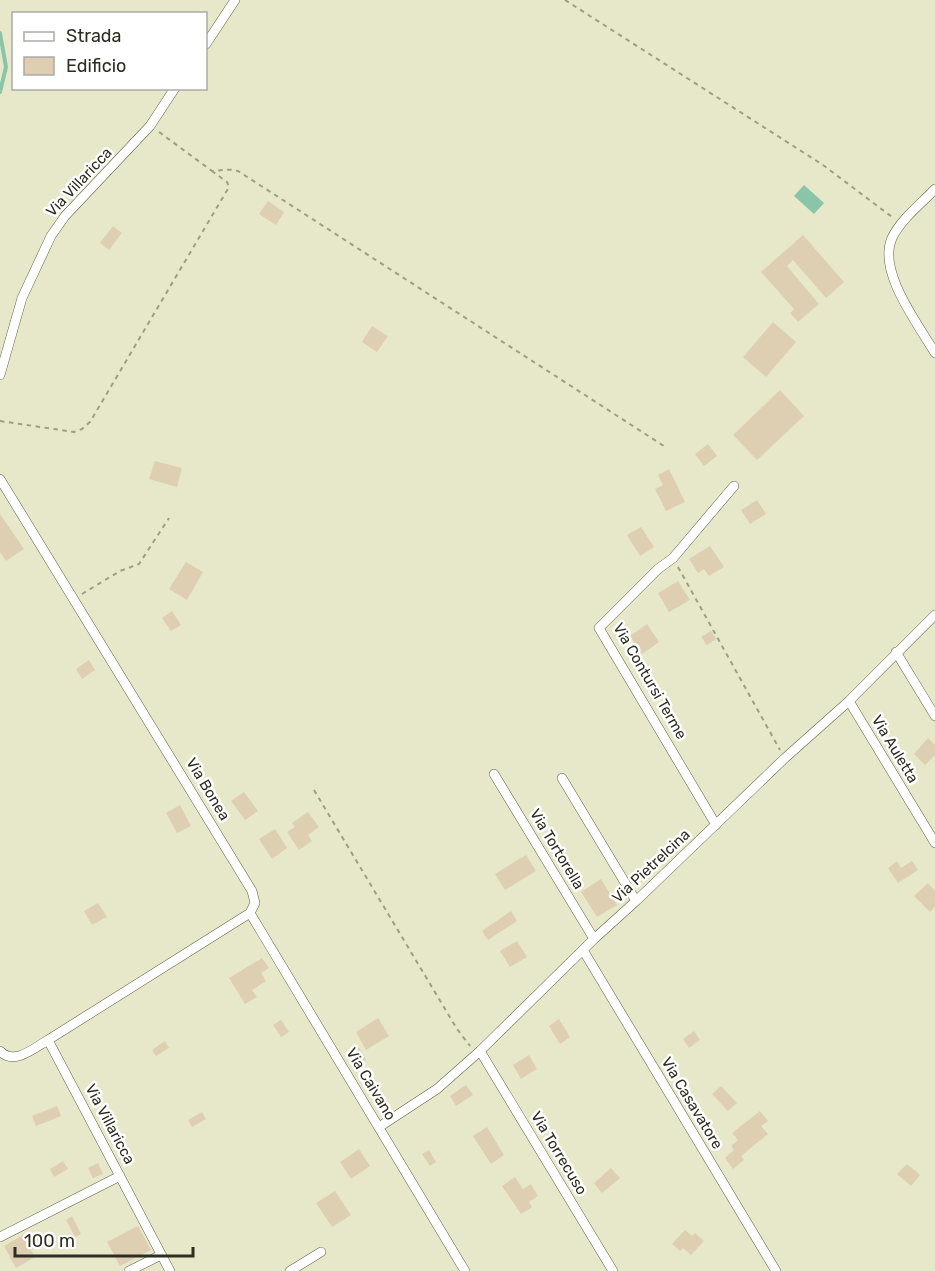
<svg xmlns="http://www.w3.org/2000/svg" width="935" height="1271" font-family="Rubik,sans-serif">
  <rect width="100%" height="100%" fill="#e6e8c9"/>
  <path fill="#8ac5aa" d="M804,185L824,203L814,214L794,196Z"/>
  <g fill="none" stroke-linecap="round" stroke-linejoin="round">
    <path stroke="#8ac5aa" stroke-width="4" d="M0,33L6,67L0,92"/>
  </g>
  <path fill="#decfb3" d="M268,201L284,212L276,225L259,214Z
    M113,226L122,233L109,250L100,243Z
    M803,235L844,282L826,298L793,260L787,266L819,304L798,322L790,313L794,309L761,272Z
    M773,322L796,342L766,377L743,357Z
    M372,326L388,336L377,352L362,342Z
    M780,390L804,416L757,460L733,435Z
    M708,444L717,456L704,466L695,454Z
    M155,461L182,468L177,487L149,479Z
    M669,469L685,502L666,511L655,489L663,485L658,475Z
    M757,500L766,514L750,524L741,510Z
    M0,514L24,549L6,561L0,552Z
    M641,527L654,547L640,556L627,535Z
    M710,546L724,567L709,576L704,569L698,573L689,559Z
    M186,562L203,572L187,600L169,589Z
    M678,581L690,600L669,612L658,593Z
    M172,611L181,625L171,631L162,618Z
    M647,624L659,642L642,654L630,636Z
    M711,631L716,639L707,645L701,637Z
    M89,660L95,670L82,679L76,669Z
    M928,738L935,745V755L925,765L914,754Z
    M244,792L258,811L245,820L231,801Z
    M180,805L191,826L177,833L166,813Z
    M308,812L319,827L308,835L312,841L299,850L287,832L295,827L292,823Z
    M275,829L287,848L272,859L259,839Z
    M526,855L536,871L505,890L495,874Z
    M897,861L901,868L912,861L918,870L898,883L888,868Z
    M601,879L617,905L597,917L581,892Z
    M928,883L935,891V907L930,912L914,896Z
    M98,903L107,917L92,925L84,911Z
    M511,911L517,921L488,940L482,931Z
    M517,941L527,957L510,967L500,951Z
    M262,958L269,968L261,973L266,981L252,990L257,997L245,1004L229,978Z
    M378,1018L389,1036L366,1050L356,1032Z
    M559,1019L570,1037L560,1044L549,1026Z
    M281,1020L289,1032L281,1037L273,1025Z
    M694,1031L700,1040L689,1048L683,1039Z
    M165,1041L169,1048L156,1056L152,1050Z
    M359,1047L366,1060L356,1066L349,1054Z
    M529,1055L537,1069L521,1079L513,1065Z
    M466,1085L473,1095L456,1106L450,1096Z
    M721,1086L737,1103L728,1111L712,1094Z
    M57,1106L61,1116L36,1126L32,1116Z
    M760,1111L768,1121L761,1126L768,1134L741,1156L744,1160L733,1169L725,1158L734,1150L731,1146L738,1140L732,1133Z
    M202,1112L206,1119L192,1127L188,1120Z
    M487,1127L504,1155L491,1164L473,1136Z
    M359,1149L370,1166L351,1179L340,1162Z
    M429,1150L436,1162L430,1166L422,1154Z
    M63,1161L68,1169L54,1177L50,1169Z
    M98,1163L103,1174L93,1178L88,1168Z
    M907,1164L920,1175L911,1186L897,1174Z
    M611,1168L620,1178L602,1193L594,1183Z
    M515,1177L523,1189L531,1184L538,1196L529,1202L532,1207L521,1214L502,1186Z
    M335,1191L351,1215L332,1227L316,1203Z
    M72,1216L81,1234L75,1237L66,1220Z
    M138,1226L151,1250L120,1266L107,1242Z
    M685,1230L692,1236L695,1233L704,1241L691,1255L683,1248L680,1251L672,1244Z
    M23,1235L35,1257L16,1268L4,1246Z"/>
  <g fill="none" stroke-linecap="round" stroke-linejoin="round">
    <g stroke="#606147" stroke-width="10">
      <path id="street" d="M206,44L235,0
        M935,189C921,204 901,219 892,238C877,271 918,324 935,353
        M0,375L22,298L51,236L65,216L150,126L175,88
        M0,479L252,891L255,903L250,913L48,1040
        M896,652L935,716
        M849,701L935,843
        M494,774L594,939
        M562,778L636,901
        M716,825L599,628L658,569L673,558L734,486
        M250,913L465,1271
        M583,950L776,1271
        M0,1051C14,1066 34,1048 48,1040L170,1271
        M480,1051L613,1271
        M379,1127L437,1089L480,1051L594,939L636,901L785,758L849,701L935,615
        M0,1237L120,1176
        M129,1271L161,1255
        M290,1271L321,1252"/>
    </g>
    <path stroke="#9d9e86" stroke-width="2" stroke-dasharray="4.5 4.5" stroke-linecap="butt" d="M565,0L823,165L892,217
      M159,132L212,171C221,171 229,168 238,171L667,448
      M0,421L74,432L82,429L90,422L229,187L227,182L212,171
      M678,567L780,750
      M82,594L120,571L139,564L169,518
      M314,790L457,1029L470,1046"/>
    <use href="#street" stroke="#fff" stroke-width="9"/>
  </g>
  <g text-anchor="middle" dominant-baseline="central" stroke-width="5" stroke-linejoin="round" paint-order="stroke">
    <g font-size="15" fill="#2d2d21" stroke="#fff">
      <text transform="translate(79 182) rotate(-47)">Via Villaricca</text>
      <text transform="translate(650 681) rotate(60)">Via Contursi Terme</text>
      <text transform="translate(895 749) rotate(59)">Via Auletta</text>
      <text transform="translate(208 789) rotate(59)">Via Bonea</text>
      <text transform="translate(557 849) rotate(59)">Via Tortorella</text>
      <text transform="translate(651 866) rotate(-43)">Via Pietrelcina</text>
      <text transform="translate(371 1084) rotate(59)">Via Caivano</text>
      <text transform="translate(692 1103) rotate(59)">Via Casavatore</text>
      <text transform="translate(110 1124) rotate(62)">Via Villaricca</text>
      <text transform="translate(559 1153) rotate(59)">Via Torrecuso</text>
    </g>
  </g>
  <rect x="12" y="12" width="195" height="78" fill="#ffffff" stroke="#ababa6" stroke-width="1.5"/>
  <rect x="24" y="32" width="30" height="9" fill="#ffffff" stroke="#ababa6" stroke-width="1.5"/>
  <text x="66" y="42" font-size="18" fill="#2d2d21">Strada</text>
  <rect x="24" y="57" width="30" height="18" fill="#decfb3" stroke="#ababa6" stroke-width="1.5"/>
  <text x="66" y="72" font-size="18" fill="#2d2d21">Edificio</text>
  <path d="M15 1247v9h178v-9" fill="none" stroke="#2d2d21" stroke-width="3"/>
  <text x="24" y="1247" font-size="18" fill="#2d2d21" stroke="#ffffff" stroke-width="4.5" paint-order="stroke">100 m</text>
</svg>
